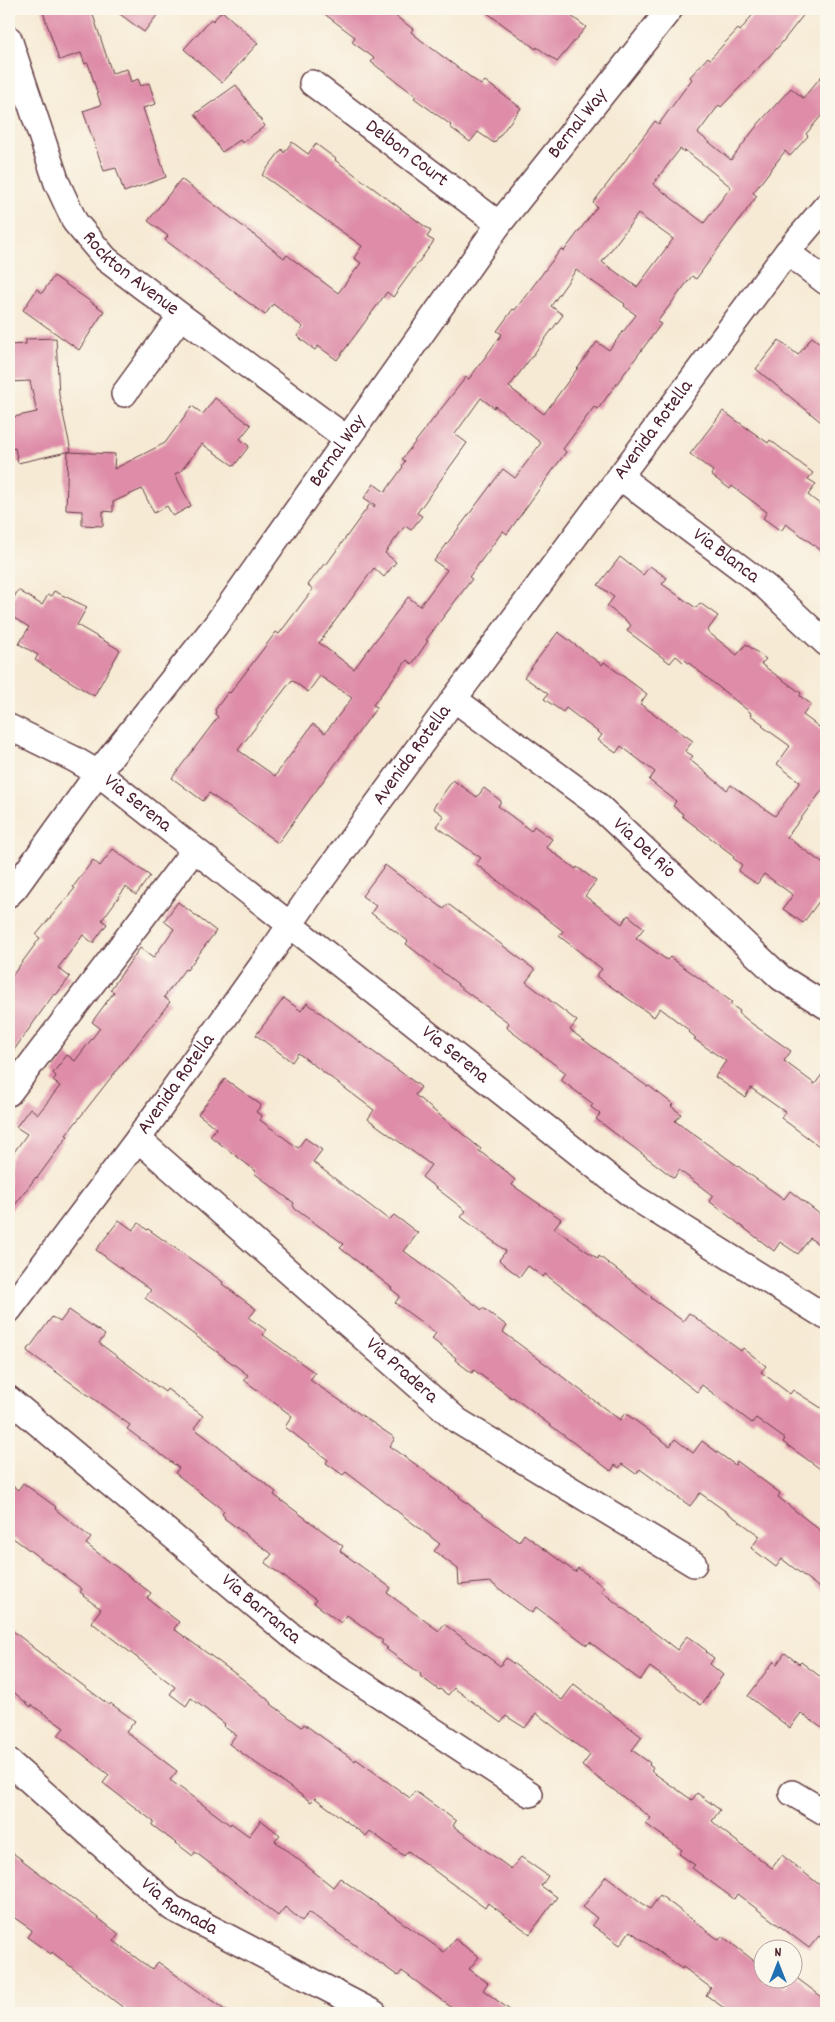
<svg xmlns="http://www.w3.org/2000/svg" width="835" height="2022" font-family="Dekko,sans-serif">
  <rect width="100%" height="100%" fill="#fbf7ec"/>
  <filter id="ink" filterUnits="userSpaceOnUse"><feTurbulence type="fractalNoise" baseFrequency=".02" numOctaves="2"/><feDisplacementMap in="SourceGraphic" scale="10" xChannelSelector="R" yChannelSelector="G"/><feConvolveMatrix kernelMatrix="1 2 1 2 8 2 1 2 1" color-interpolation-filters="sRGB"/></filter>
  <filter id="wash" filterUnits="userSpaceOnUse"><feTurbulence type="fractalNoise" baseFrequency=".0096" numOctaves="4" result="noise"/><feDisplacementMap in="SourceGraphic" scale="20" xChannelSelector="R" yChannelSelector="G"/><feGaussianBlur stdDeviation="1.12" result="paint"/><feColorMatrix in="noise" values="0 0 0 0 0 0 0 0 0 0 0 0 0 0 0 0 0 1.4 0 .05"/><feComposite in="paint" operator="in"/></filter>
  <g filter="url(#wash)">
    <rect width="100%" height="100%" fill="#f6ead4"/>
    <g id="blocks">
      <path fill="#de8ca8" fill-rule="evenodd" d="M42,9H91L112,73L127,69L131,82L138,79L141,86L149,83L156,104L143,108L166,177L124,192L116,168L104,171L83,111L101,105L88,63L85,64L81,53L59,60Z
        M113,9H162L144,32Z
        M318,9H386L413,29L411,32L422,41L481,85L485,81L521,108L494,143L478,132L470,142L450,127L451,125L414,98L416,96L371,62L374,58L352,42L355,37Z
        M482,9H562L586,27L557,62L537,47L536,49Z
        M757,9H808L780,45L721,107L719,105L698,133L731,160L759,123L791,88L803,98L826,71V110L806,134L808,136L790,156L785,151L753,193L757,196L696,279L692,276L657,322L661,324L598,409L594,407L563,449L566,452L507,534L503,531L469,577L472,579L426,640L428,641L412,664L407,660L373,705L377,707L278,843L209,793L203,801L172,778L218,717L215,714L216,712L215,710L228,692L230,693L276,632L279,634L313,589L308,585L324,564L326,565L370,504L374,507L375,505L364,498L374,484L385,492L403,467L402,466L405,461L402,459L466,377L469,379L502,334L497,331L513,309L515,310L561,249L564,251L597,207L593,203L655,121L659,124L692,79L690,77L708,57L710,59L738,29L740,31ZM680,149L684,152L685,150L731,187L704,223L653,184ZM638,214L673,239L637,287L602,262ZM576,270L625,304L624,306L636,315L609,350L597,342L544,414L509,387L563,315L551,306ZM481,398L494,408L495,406L541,443L515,478L503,469L434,561L447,570L420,606L408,597L354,669L319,643L374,568L384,577L396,562L385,553L405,526L411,530L422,516L417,513L467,443L455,434ZM320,676L352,698L325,733L313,724L275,776L238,750L292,680L308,692Z
        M222,11L258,43L222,83L184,49L211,19L213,21Z
        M236,85L265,126L242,143L240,140L222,152L195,114Z
        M292,142L308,154L316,144L336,159L335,160L431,231L427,237L434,241L393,297L387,292L337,360L318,346L315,350L297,336L303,327L273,304L265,315L165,240L168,236L148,221L181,179L284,258L287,255L338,293L361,263L354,258L362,246L262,175L282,149L284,153Z
        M54,276L104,311L79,350L23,310L37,289L42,293Z
        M812,337L826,348V426L756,369L779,340L798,355Z
        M56,338L59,395L71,451L18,463L15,448L9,450V418L37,412L30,381L9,382V345L26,344V339Z
        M215,398L251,425L240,439L249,446L234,466L202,444L181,471L175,474L191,506L173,516L167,506L154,513L142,489L113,502V512L103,511V526L82,525V511L66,510L68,452L115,454L114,469L165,443L192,406L203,414Z
        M723,411L768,443L770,440L813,473L808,479L816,484L808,495L826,509V554L786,524L781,531L763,518L767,512L732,486L730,489L711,475L713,471L690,454Z
        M620,557L643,575L650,566L667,578L662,584L696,608L700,603L718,616L707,631L737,655L746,644L766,659L761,664L801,693L800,696L811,704L803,715L826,732V785L787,837L826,866V892L803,923L783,909L793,895L764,874L757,884L738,871L742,865L733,858L734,856L682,816L683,814L673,806L676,801L649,780L655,772L621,746L616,753L598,740L602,735L566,708L563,712L544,699L548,694L524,677L558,632L602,665L604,662L647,694L640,704L693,741L685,751L693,756L690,760L727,790L731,785L775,816L800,782L777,764L790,746L762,726L763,724L750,715L751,713L685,660L683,662L676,656L670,663L627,631L631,625L607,606L614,597L598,585Z
        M18,590L42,605L48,595L51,596L54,591L87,607L77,625L120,650L94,696L35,660L38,655L19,644L29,627L9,615V607Z
        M453,780L477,797L484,788L501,801L498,806L531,831L534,826L552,839L546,847L576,869L577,867L596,881L585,896L622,924L628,915L644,928L636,938L667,960L670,957L732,1002L730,1004L740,1011L739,1013L751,1023L791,1051L784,1061L815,1084L826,1069V1151L781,1118L785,1112L751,1088L745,1097L715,1077L726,1061L694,1039L696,1038L689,1032L690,1031L660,1008L654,1017L596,976L602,969L559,936L563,931L476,864L481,858L436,826L444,816L433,808Z
        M113,849L150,876L136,895L126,887L102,920L107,924L93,943L83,935L58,968L70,977L56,995L54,994L9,1057V980L40,938L36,935L75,888L73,887L93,860L100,866Z
        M385,865L444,909L448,904L535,970L526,982L577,1021L570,1030L648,1087L649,1086L673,1104L671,1106L681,1114L675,1121L784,1199L790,1191L826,1219V1250L810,1238L798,1254L780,1242L774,1251L709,1201L713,1196L679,1170L674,1178L596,1119L600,1114L591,1107L593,1104L561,1080L566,1073L508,1029L507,1026L509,1023L457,985L458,984L406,944L408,941L371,913L376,906L362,896Z
        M178,902L216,931L187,970L185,969L164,997L170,1002L66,1135L68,1136L37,1178L36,1177L9,1213V1159L27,1134L16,1127L30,1108L38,1114L60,1086L53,1081L56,1076L53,1073L67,1055L75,1061L100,1028L92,1022L114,992L110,990L140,948L153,958L174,929L164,921Z
        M284,998L301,1011L307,1003L421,1087L415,1095L481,1149L479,1151L507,1172V1173L515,1180L512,1185L561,1219L554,1228L591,1254L598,1259L599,1256L652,1297L651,1298L683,1321L689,1313L741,1351L743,1348L766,1366L761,1372L790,1394L793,1390L826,1411V1473L783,1442L785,1439L756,1418L752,1423L702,1385L697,1392L545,1274L543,1277L528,1266L520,1277L507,1267L499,1260L506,1251L461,1217L466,1211L422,1177L431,1165L368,1119L374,1110L298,1053L292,1062L256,1035Z
        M225,1079L261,1105L256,1112L262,1116L260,1120L298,1148L305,1138L322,1150L313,1162L389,1220L394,1215L418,1233L404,1251L482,1310L483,1308L507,1326L503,1332L620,1420L625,1413L670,1446L675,1439L693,1453L702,1441L735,1465L737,1461L780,1493L778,1497L826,1535V1593L782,1559L776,1567L751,1548L760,1536L700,1493L690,1506L640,1469L636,1474L622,1464L619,1468L615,1465L611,1471L513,1397L512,1398L474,1370L472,1373L455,1360L456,1358L432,1339L436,1333L395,1303L400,1296L391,1289L392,1288L340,1248L344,1244L295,1209L293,1205L294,1203L254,1173L256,1171L210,1136L216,1128L198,1114Z
        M119,1220L133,1230L139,1223L147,1230L148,1229L223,1282L222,1284L256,1309L249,1318L266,1330L263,1335L315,1373L310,1380L395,1438L390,1446L460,1496L459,1497L519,1542L524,1534L575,1572L578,1568L604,1587L601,1591L677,1650L687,1636L707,1651L706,1652L714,1658L710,1664L723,1675L701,1705L650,1667L640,1680L590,1642L587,1645L536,1607L532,1613L490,1582L459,1585L458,1569L434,1551L440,1544L346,1472L343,1475L326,1463L328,1460L285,1427L292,1416L244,1380L248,1375L145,1298L151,1290L96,1250Z
        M69,1310L105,1335L99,1343L165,1392L167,1389L203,1416L194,1428L276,1492L274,1495L343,1546L340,1551L391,1588L387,1593L439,1631L444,1624L500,1666L506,1658L562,1700L574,1684L642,1737L632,1750L650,1763L649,1765L653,1768L651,1771L692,1800L697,1793L720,1810L712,1821L723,1831L772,1868L782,1855L826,1890V1942L819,1936L809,1948L737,1894L734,1899L692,1868L695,1865L679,1854L682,1850L646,1824L651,1818L582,1766L590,1755L536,1713L525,1728L506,1716L501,1723L454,1688L448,1695L440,1689L439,1690L420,1676L421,1674L386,1649L388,1648L381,1643L383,1641L347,1615L341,1623L314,1603L316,1600L265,1563L272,1554L224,1518L225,1517L222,1514L224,1511L175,1473L179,1468L127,1429L130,1425L27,1351L52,1317L60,1322Z
        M9,1483L18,1490L23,1483L56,1507L55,1509L91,1538L86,1544L151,1593L147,1598L179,1622L174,1629L244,1680L272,1703L271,1704L302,1727L304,1724L355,1761L356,1759L410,1798L415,1791L456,1821L453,1826L511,1869L521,1857L548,1876L541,1886L557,1897L530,1934L488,1903L485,1908L408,1851L404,1856L370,1831L366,1836L315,1798L311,1802L229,1744L236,1735L223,1726L225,1724L191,1698L186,1706L170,1694L175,1687L91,1622L101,1609L83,1596L84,1595L80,1592L82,1589L9,1535Z
        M9,1628L32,1646V1647L109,1705L110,1703L135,1721L126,1732L177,1771L170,1780L230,1825L231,1823L249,1836L261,1820L280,1835L275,1841L333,1887L340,1878L444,1952L455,1939L479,1957L469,1969L488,1983L483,1990L514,2013H459L402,1971L398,1976L309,1912L302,1921L285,1907L278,1916L195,1852L193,1856L152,1825L154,1822L103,1783L109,1775L58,1735L64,1728L32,1705L31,1707L9,1688Z
        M785,1653L799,1664L801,1662L826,1681V1731L801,1713L790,1728L748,1696L774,1661L777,1664Z
        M9,1850L119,1934L114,1941L143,1963L153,1969L158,1962L229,2013H130L52,1952L51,1954L27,1937L32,1930L9,1914Z
        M606,1876L650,1909L660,1895L719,1940L722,1936L762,1967V1980H773L785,1988L794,1976L826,2000V2013H731L706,1995L711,1988L683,1967L682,1969L630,1931L620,1945L592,1925L597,1918L583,1907Z"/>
    </g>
  </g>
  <g filter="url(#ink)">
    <use href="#blocks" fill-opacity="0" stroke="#643d44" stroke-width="1"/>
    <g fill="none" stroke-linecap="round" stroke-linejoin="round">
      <g stroke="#643d44" stroke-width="28">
        <g id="minor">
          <path id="s1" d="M9,39L57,183L75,222L106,259L181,316L346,438"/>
          <path id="s2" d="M312,83L499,224"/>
          <path d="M787,252L826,282"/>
          <path d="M124,394L181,316"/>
          <path id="s3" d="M620,477L766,587L826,643"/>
          <path id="s4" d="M454,699L593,801L781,978L826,1006"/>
          <path id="s5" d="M9,727L74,759L98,773L634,1197L826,1317"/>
          <path id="s6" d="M9,894L15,888L98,773L215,626L499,224L670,9"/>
          <path d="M9,1093L194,850"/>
          <path id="s7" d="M138,1139L458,1421L694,1564"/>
          <path id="s8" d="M9,1310L138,1139L275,947L309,897L454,699L787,252L826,206"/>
          <path id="s9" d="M9,1399L299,1642L530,1794"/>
          <path id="s10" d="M9,1762L172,1908L374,2013"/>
          <path d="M792,1793L826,1813"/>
        </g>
      </g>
      <use href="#minor" stroke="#fff" stroke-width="25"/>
    </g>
  </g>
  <g text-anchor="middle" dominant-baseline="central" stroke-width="5" stroke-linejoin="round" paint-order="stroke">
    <g font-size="20" fill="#4a1f2b" stroke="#fbf7ec">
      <text stroke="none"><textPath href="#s6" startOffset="958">Bernal Way</textPath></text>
      <text stroke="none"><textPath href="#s2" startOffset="118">Delbon Court</textPath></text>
      <text stroke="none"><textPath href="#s1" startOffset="271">Rockton Avenue</textPath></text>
      <text stroke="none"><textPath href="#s8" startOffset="1091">Avenida Rotella</textPath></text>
      <text stroke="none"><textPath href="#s6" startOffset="552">Bernal Way</textPath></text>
      <text stroke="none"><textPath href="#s3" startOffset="132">Via Blanca</textPath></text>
      <text stroke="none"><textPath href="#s8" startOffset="686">Avenida Rotella</textPath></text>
      <text stroke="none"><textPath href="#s5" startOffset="150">Via Serena</textPath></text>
      <text stroke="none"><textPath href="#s4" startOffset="242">Via Del Rio</textPath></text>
      <text stroke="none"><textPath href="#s5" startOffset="555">Via Serena</textPath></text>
      <text stroke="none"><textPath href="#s8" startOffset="281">Avenida Rotella</textPath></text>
      <text stroke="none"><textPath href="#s7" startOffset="351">Via Pradera</textPath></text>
      <text stroke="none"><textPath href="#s9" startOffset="328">Via Barranca</textPath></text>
      <text stroke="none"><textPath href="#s10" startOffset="224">Via Ramada</textPath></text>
    </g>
  </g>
  <rect width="835" height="2022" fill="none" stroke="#fbf7ec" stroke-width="30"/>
  <g transform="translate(778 1964)"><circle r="24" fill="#fbf7ec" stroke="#b4a19f"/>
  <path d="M0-4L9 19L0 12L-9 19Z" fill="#1f6fb2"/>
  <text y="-8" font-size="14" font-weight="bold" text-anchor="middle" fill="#4a1f2b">N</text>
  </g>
</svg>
